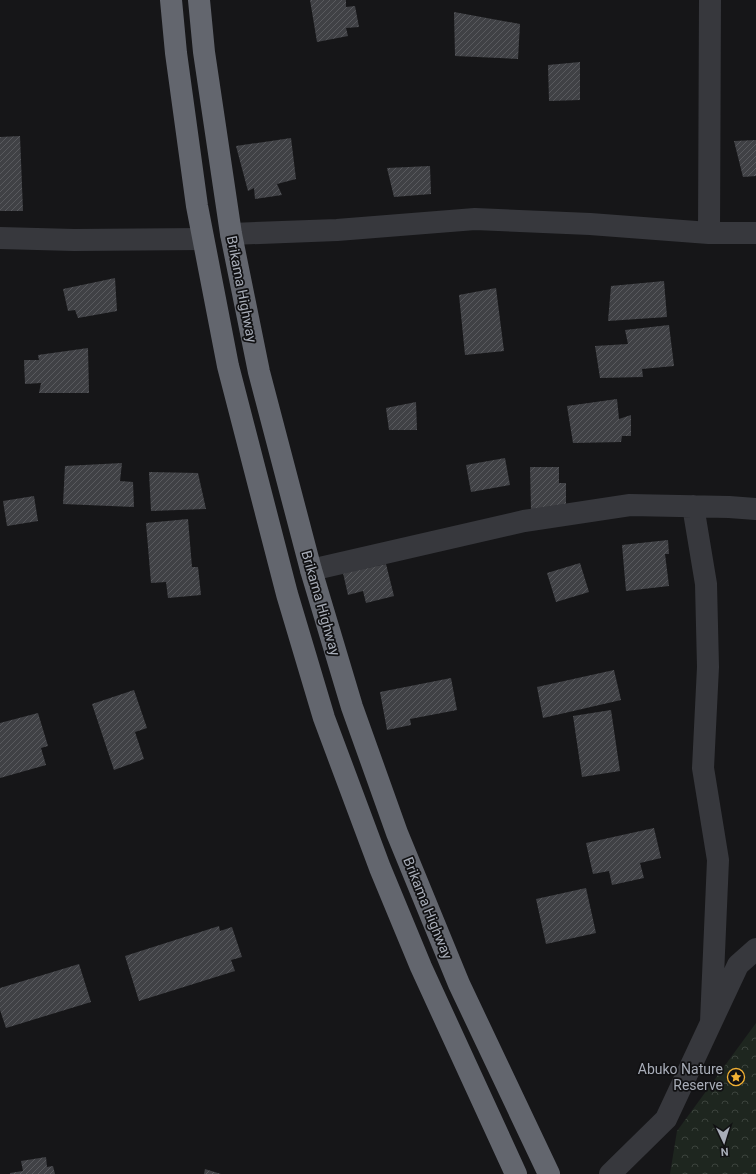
<svg xmlns="http://www.w3.org/2000/svg" width="756" height="1174" viewBox="0 0 756 1174" font-family="Roboto,sans-serif">
<defs>
<pattern id="forest-crowns" width="20" height="18" patternUnits="userSpaceOnUse"><rect width="20" height="18" fill="#1e261f"/><path d="M2 6a3 3 0 1 1 6 0M12 15a3 3 0 1 1 6 0" fill="none" stroke="#3c433d"/></pattern>
<pattern id="building-hatch" width="6" height="6" patternUnits="userSpaceOnUse"><rect width="6" height="6" fill="#404145"/><path d="M-1 1l2-2M0 6l6-6M5 7l2-2" fill="none" stroke="#595a5e"/></pattern>
</defs>
<rect width="100%" height="100%" fill="#161618"/>
<path fill="url(#forest-crowns)" d="M756,1023V1174H670L677,1131Z"/>
<path fill="url(#building-hatch)" d="M310,0H346V7L355,6L359,27L346,28L348,36L317,42Z
M454,12L520,24L518,59L455,56Z
M580,62V100L549,101L548,65Z
M20,136L23,211H0V137Z
M291,138L296,179L277,184L282,195L255,199L254,188L248,191L236,146Z
M756,140V176L743,177L734,141Z
M430,166L431,194L394,197L387,168Z
M115,278L117,311L78,318L75,310L68,311L63,289Z
M664,281L667,317L608,321L611,286Z
M496,288L504,351L465,355L459,295Z
M669,325L674,366L642,369L643,377L600,378L595,346L628,344L625,330Z
M88,348L89,393H39L41,383L25,384L24,360H39L38,355Z
M617,399L619,419L631,415V436H622L621,442L573,443L567,406Z
M416,402L417,430H389L386,408Z
M505,458L510,485L471,492L466,465Z
M122,463L120,481L133,482L134,507L63,504L65,466Z
M530,467H559V483H566V511H531Z
M149,472L198,473L206,509L151,511Z
M34,496L38,521L7,526L3,501Z
M188,519L192,567H198L201,595L168,598L166,582L151,583L146,523Z
M668,540L669,554H665L669,586L626,591L622,545Z
M580,563L589,592L556,602L547,573Z
M386,564L394,596L366,603L363,591L348,595L343,573Z
M614,670L621,700L543,718L537,687Z
M451,678L457,710L410,719L411,725L387,730L380,692Z
M134,690L147,728L135,732L144,759L114,770L92,704Z
M611,710L620,771L582,777L573,716Z
M38,713L48,746L41,748L46,765L0,778V723Z
M654,828L661,858L640,863L644,878L612,885L609,871L593,874L586,843Z
M586,888L596,933L546,944L536,899Z
M219,926L220,931L232,927L242,957L231,960L235,971L139,1001L125,956Z
M79,964L91,1002L6,1028L0,1010V988Z
M46,1157L47,1167L53,1166L55,1174H10V1173L23,1171L21,1161Z
M205,1169L221,1174H204Z"/>
<g fill="none" stroke-linecap="round" stroke-linejoin="round">
<path stroke="#37383d" stroke-width="22" d="M709,233H756
M231,234L337,230L475,219L590,224L709,233L710,0
M0,238L74,240L203,239
M693,506L706,584L708,667L703,768L718,860L711,1022
M311,570L524,521L630,505L729,507L756,509
M610,1174L666,1119L738,965L756,949"/>
<path stroke="#63666e" stroke-width="22" d="M171,0L176,53L197,206L228,366L287,594L324,718L380,868L421,967L516,1174
M199,0L204,52L231,234L259,372L311,570L352,707L397,833L459,984L549,1174"/>
</g>
<defs>
<g id="sight-ring" transform="scale(0.9)"><circle r="9.5" fill="#111113" stroke="#f2b134" stroke-width="1.5"/><path d="M0-6L1.8-2.2L6-1.7L2.9 1.2L3.7 5.4L0 3.3L-3.7 5.4L-2.9 1.2L-6-1.7L-1.8-2.2Z" fill="#f2b134"/></g>
</defs>
<g fill-rule="evenodd">
<use href="#sight-ring" x="736" y="1077"/>
</g>
<g text-anchor="middle" stroke-width="3.5" stroke-linejoin="round" paint-order="stroke">
<g font-size="14" fill="#a8adb8" stroke="#111113">
<text transform="translate(242 289) rotate(79)" y="5">Brikama Highway</text>
<text transform="translate(321 603) rotate(74)" y="5">Brikama Highway</text>
<text transform="translate(428 908) rotate(68)" y="5">Brikama Highway</text>
</g>
<g font-size="14" fill="#a8adb8" stroke="#111113" text-anchor="end">
<text x="723" y="1074">Abuko Nature<tspan x="723" dy="16">Reserve</tspan></text>
</g>
</g>
<g transform="translate(724 1142) rotate(176)" stroke="#111113" stroke-width="3" paint-order="stroke">
<path d="M0-3L7 15L0 10L-7 15Z" fill="#a8adb8"/>
<text y="-6" font-size="11" font-weight="bold" text-anchor="middle" fill="#a8adb8">N</text>
</g>
</svg>
